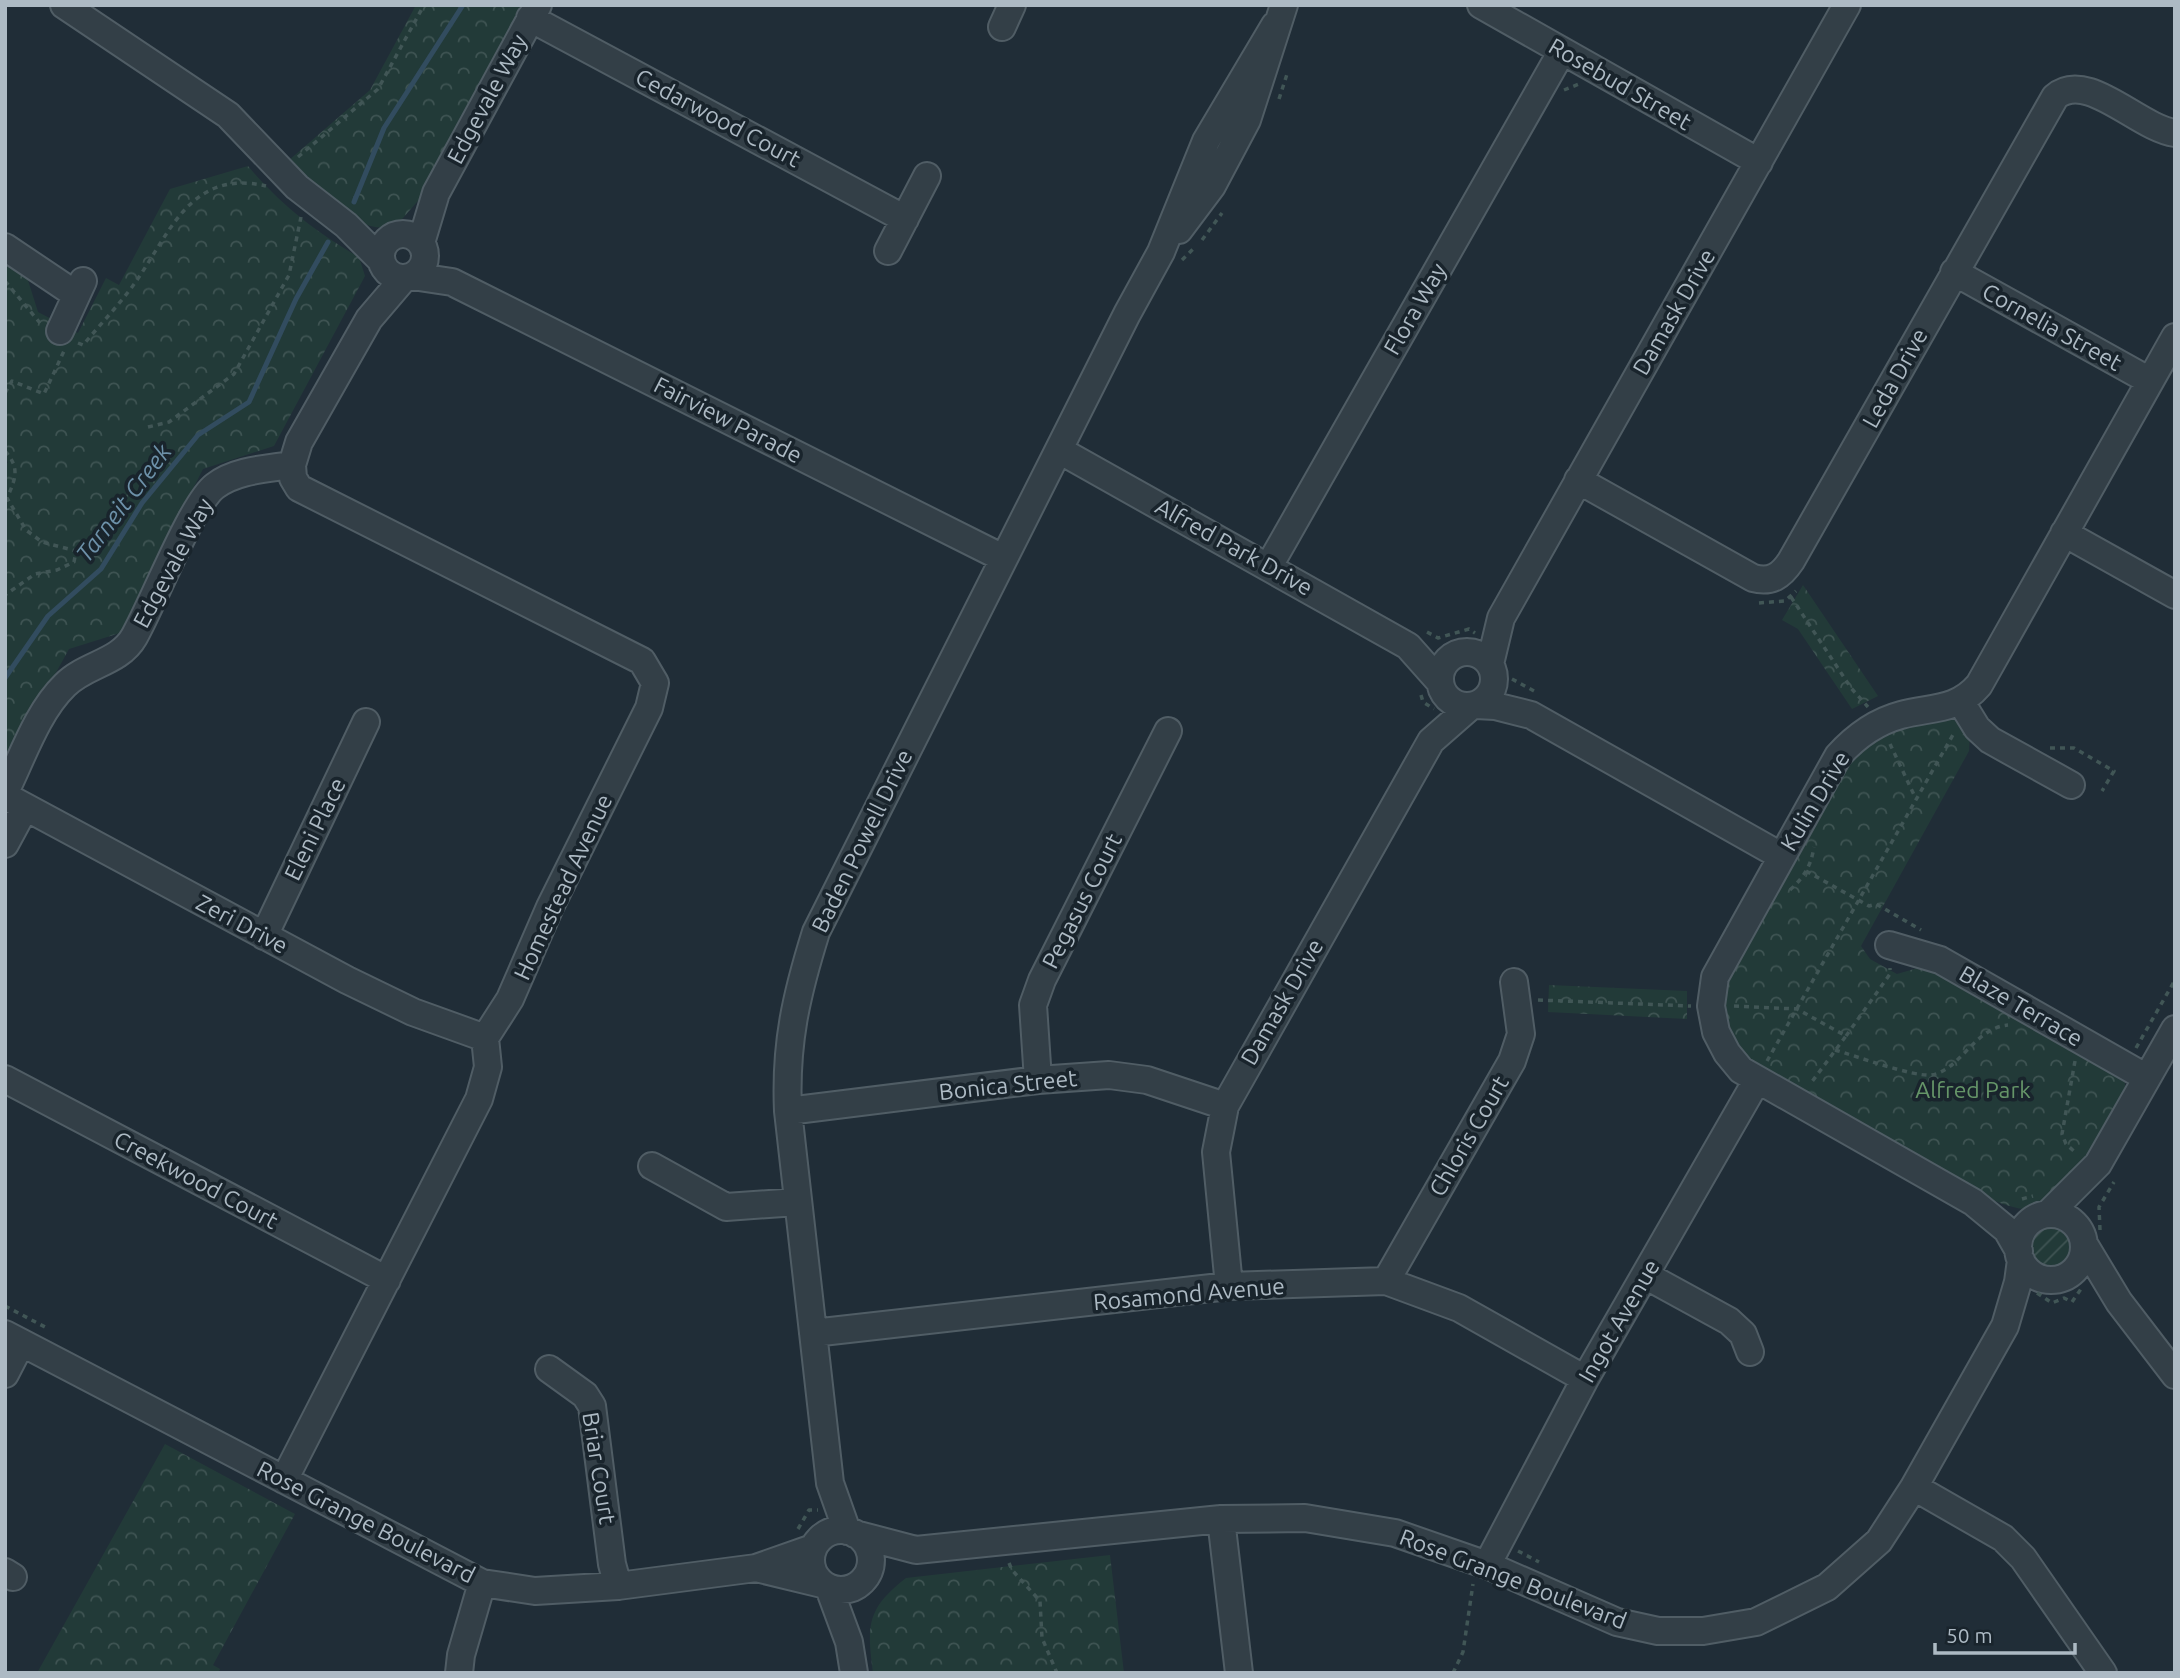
<svg xmlns="http://www.w3.org/2000/svg" width="2180" height="1678" viewBox="0 0 2180 1678" font-family="Ubuntu,sans-serif">
<defs>
<pattern id="park-crowns" width="20" height="18" patternUnits="userSpaceOnUse" patternTransform="scale(1.75)"><rect width="20" height="18" fill="#223a38"/><path d="M2 6a3 3 0 1 1 6 0M12 15a3 3 0 1 1 6 0" fill="none" stroke="#3f5453"/></pattern>
<pattern id="garden-furrows" width="10" height="10" patternUnits="userSpaceOnUse" patternTransform="scale(1.75)"><rect width="10" height="10" fill="#223a38"/><path d="M-1 1l2-2M0 10L10 0M9 11l2-2" fill="none" stroke="#3f5453"/></pattern>
</defs>
<rect width="100%" height="100%" fill="#202d37"/>
<path fill="url(#park-crowns)" d="M416,5H527L424,194L396,226C354,238 315,186 288,161L370,90Z
M248,166C281,205 316,232 359,257L365,276L274,446L203,469L120,633L69,649L5,765V467L8,462L5,460V262L26,274L38,312L78,333L106,278L119,285L170,189Z
M1803,585L1878,696L1852,709L1798,629L1782,620Z
M1946,717L1958,720L1970,732L1969,751L1861,946L1870,959L1897,974L1928,965L2124,1078C2131,1102 2103,1134 2092,1155C2081,1175 2056,1205 2030,1209C1992,1215 1800,1096 1755,1071L1732,1046L1720,993L1812,817L1821,814L1835,789L1834,779L1840,769L1881,732Z
M1549,985L1687,991V1019L1548,1012Z
M165,1444L295,1514L213,1665L220,1669L218,1673H37Z
M1110,1555L1124,1673H873C867,1626 866,1609 906,1578Z"/>
<path fill="url(#garden-furrows)" d="M2032 1247a19 19 0 1 1 38 0a19 19 0 1 1-38 0Z"/>
<g fill="none" stroke-linecap="round" stroke-linejoin="round">
<path stroke="#324c5f" stroke-width="5" d="M354,202L384,128L463,5
M5,678L48,616L101,569L142,503L198,435L249,402L296,299L328,242"/>
<g stroke="#505d65" stroke-width="30">
<path id="minor" d="M64,5L228,115L297,187L346,225L381,260
M1481,5L1759,162
M530,18L905,219
M1002,27L1012,5
M1179,230L1212,186L1247,120L1284,5
M381 256a22 22 0 1 1 44 0a22 22 0 1 1-44 0Z
M421,243L436,193L538,5
M5,247L75,294
M888,251L927,176
M1954,272L2150,381
M412,276L452,282L1003,558
M60,331L83,281
M1059,450L1408,646L1440,682
M1578,480L1753,578C1771,583 1781,576 1791,561L2055,97C2087,69 2138,128 2175,133
M2064,533L2175,595
M1269,566L1562,51
M1440 679a27 27 0 1 1 54 0a27 27 0 1 1-54 0Z
M1490,664L1501,618L1847,5
M1961,702L1977,728L1990,740L2071,785
M1476,705L1495,706L1531,715L1781,856
M5,792C22,758 37,712 65,685C86,664 119,663 134,637C152,606 192,503 215,486C236,470 266,469 292,465L299,442L369,319L404,278
M5,796L347,980L413,1012L485,1038
M5,844L25,807
M264,936L366,722
M1889,945L1940,960L2147,1078
M5,1079L387,1280
M1038,1080L1033,1005L1042,980L1168,731
M788,1111L1038,1080L1109,1075L1147,1080L1225,1106
M652,1166L726,1207L797,1202
M2048,1214L2098,1164L2175,1029
M2018 1247a33 33 0 1 1 66 0a33 33 0 1 1-66 0Z
M2084,1244L2119,1302L2175,1375
M2019,1251L2007,1230L1973,1202L1741,1070L1727,1053L1716,1032L1711,1006L1715,977L1838,756C1856,736 1875,722 1901,715C1931,707 1957,711 1979,685L2175,337
M1645,1275L1729,1321L1743,1334L1750,1352
M1386,1281L1512,1061L1521,1034L1514,982
M1229,1286L1216,1152L1225,1106L1431,741L1471,706
M813,1333L1229,1286L1386,1281L1459,1308L1585,1379
M5,1334L482,1583L535,1591L618,1586L756,1568L813,1548
M549,1369L585,1395L592,1406L612,1564L618,1586
M5,1374L21,1343
M284,1480L479,1099L488,1067L485,1038L510,999L550,907L649,708L655,683L642,661L299,488L293,478L292,465
M1914,1487L2003,1538L2023,1558L2103,1673
M1221,1519L1239,1673
M811 1560a30 30 0 1 1 60 0a30 30 0 1 1-60 0Z
M847,1531L830,1483L788,1111C785,1044 796,996 816,932L1127,314L1161,252L1206,141L1275,25
M855,1534L916,1550L1221,1519L1305,1518L1395,1533L1487,1565L1617,1622L1658,1631H1703L1756,1622L1827,1587L1879,1541L1914,1487L2005,1326L2018,1282L2021,1260
M1487,1565L1585,1379L1757,1080
M756,1568L822,1584
M5,1572L13,1577
M829,1588L849,1642L854,1673
M459,1673L461,1655L482,1583"/>
</g>
<path stroke="#415656" stroke-width="3.5" stroke-dasharray="5 5" stroke-linecap="butt" d="M1564,90L1579,84
M1279,99L1288,71
M298,157L378,89L424,5
M1202,240L1222,213
M1182,260L1194,248
M5,281L40,323
M78,343L83,345C99,326 117,307 132,287C169,237 188,168 266,186
M5,393L12,381L44,394L64,351
M148,427L169,422L234,374L289,275L301,217
M5,451C20,468 16,478 7,498L26,530L42,542L76,551L74,562L57,570L35,574L5,595
M1791,597L1851,688L1868,707
M1759,603L1785,601L1796,591
M1427,632L1438,638L1469,629L1475,633
M1512,679L1534,691
M1421,695L1423,702L1434,709
M1890,744L1916,799
M2050,748H2074L2114,771L2102,791
M1806,871L1869,906L1876,904L1921,930
M1790,890C1804,877 1811,866 1814,847
M1538,1000L1691,1006
M1734,1006L1797,1009L1846,1036L1811,1083
M1846,1036L1890,974V968
M2136,1048L2175,980
M1835,1050C1856,1056 1913,1077 1931,1075C1960,1071 1974,1028 2008,1025
M1767,1061L1954,733
M2075,1061L2062,1134L2066,1144L2077,1154
M2022,1199L2033,1196
M2100,1230L2099,1207L2114,1182
M2037,1293L2052,1303L2064,1298L2072,1302L2083,1286
M5,1306L45,1327
M798,1529L809,1510H818
M1518,1551L1539,1562
M1009,1563L1012,1570L1040,1601L1042,1638L1057,1673
M1453,1673L1463,1652L1473,1584"/>
<use href="#minor" stroke="#333f47" stroke-width="26"/>
</g>
<g text-anchor="middle" stroke-width="7" stroke-linejoin="round" paint-order="stroke">
<g font-size="23" fill="#adbac4" stroke="#19242c">
<text transform="translate(1620 84) rotate(30)" y="8">Rosebud Street</text>
<text transform="translate(487 99) rotate(-62)" y="8">Edgevale Way</text>
<text transform="translate(718 118) rotate(28)" y="8">Cedarwood Court</text>
<text transform="translate(1415 309) rotate(-60)" y="8">Flora Way</text>
<text transform="translate(1674 312) rotate(-60)" y="8">Damask Drive</text>
<text transform="translate(2052 327) rotate(29)" y="8">Cornelia Street</text>
<text transform="translate(1895 378) rotate(-61)" y="8">Leda Drive</text>
<text transform="translate(728 420) rotate(27)" y="8">Fairview Parade</text>
<text transform="translate(1234 547) rotate(29)" y="8">Alfred Park Drive</text>
<text transform="translate(173 563) rotate(-62)" y="8">Edgevale Way</text>
<text transform="translate(1815 801) rotate(-59)" y="8">Kulin Drive</text>
<text transform="translate(315 829) rotate(-64)" y="8">Eleni Place</text>
<text transform="translate(862 841) rotate(-64)" y="8">Baden Powell Drive</text>
<text transform="translate(563 887) rotate(-65)" y="8">Homestead Avenue</text>
<text transform="translate(1082 901) rotate(-63)" y="8">Pegasus Court</text>
<text transform="translate(242 924) rotate(28)" y="8">Zeri Drive</text>
<text transform="translate(1282 1002) rotate(-60)" y="8">Damask Drive</text>
<text transform="translate(2021 1006) rotate(30)" y="8">Blaze Terrace</text>
<text transform="translate(1008 1085) rotate(-6)" y="8">Bonica Street</text>
<text transform="translate(1469 1136) rotate(-60)" y="8">Chloris Court</text>
<text transform="translate(196 1180) rotate(28)" y="8">Creekwood Court</text>
<text transform="translate(1189 1294) rotate(-5)" y="8">Rosamond Avenue</text>
<text transform="translate(1619 1321) rotate(-60)" y="8">Ingot Avenue</text>
<text transform="translate(599 1468) rotate(81)" y="8">Briar Court</text>
<text transform="translate(366 1522) rotate(27)" y="8">Rose Grange Boulevard</text>
<text transform="translate(1513 1579) rotate(21)" y="8">Rose Grange Boulevard</text>
</g>
<g font-size="23" fill="#659568" stroke="#19242c">
<text x="1973" y="1098">Alfred Park</text>
</g>
<g font-size="24" font-style="italic" fill="#6d91a9" stroke="#19242c">
<text transform="translate(124 503) rotate(-53)" y="8">Tarneit Creek</text>
</g>
</g>
<rect width="2180" height="1678" fill="none" stroke="#adbac4" stroke-width="14"/>
<path d="M1935 1643v10h140v-10" fill="none" stroke="#adbac4" stroke-width="3.5"/>
<text x="1946" y="1643" font-size="21" fill="#adbac4" stroke="#19242c" stroke-width="5" paint-order="stroke">50 m</text>
</svg>
